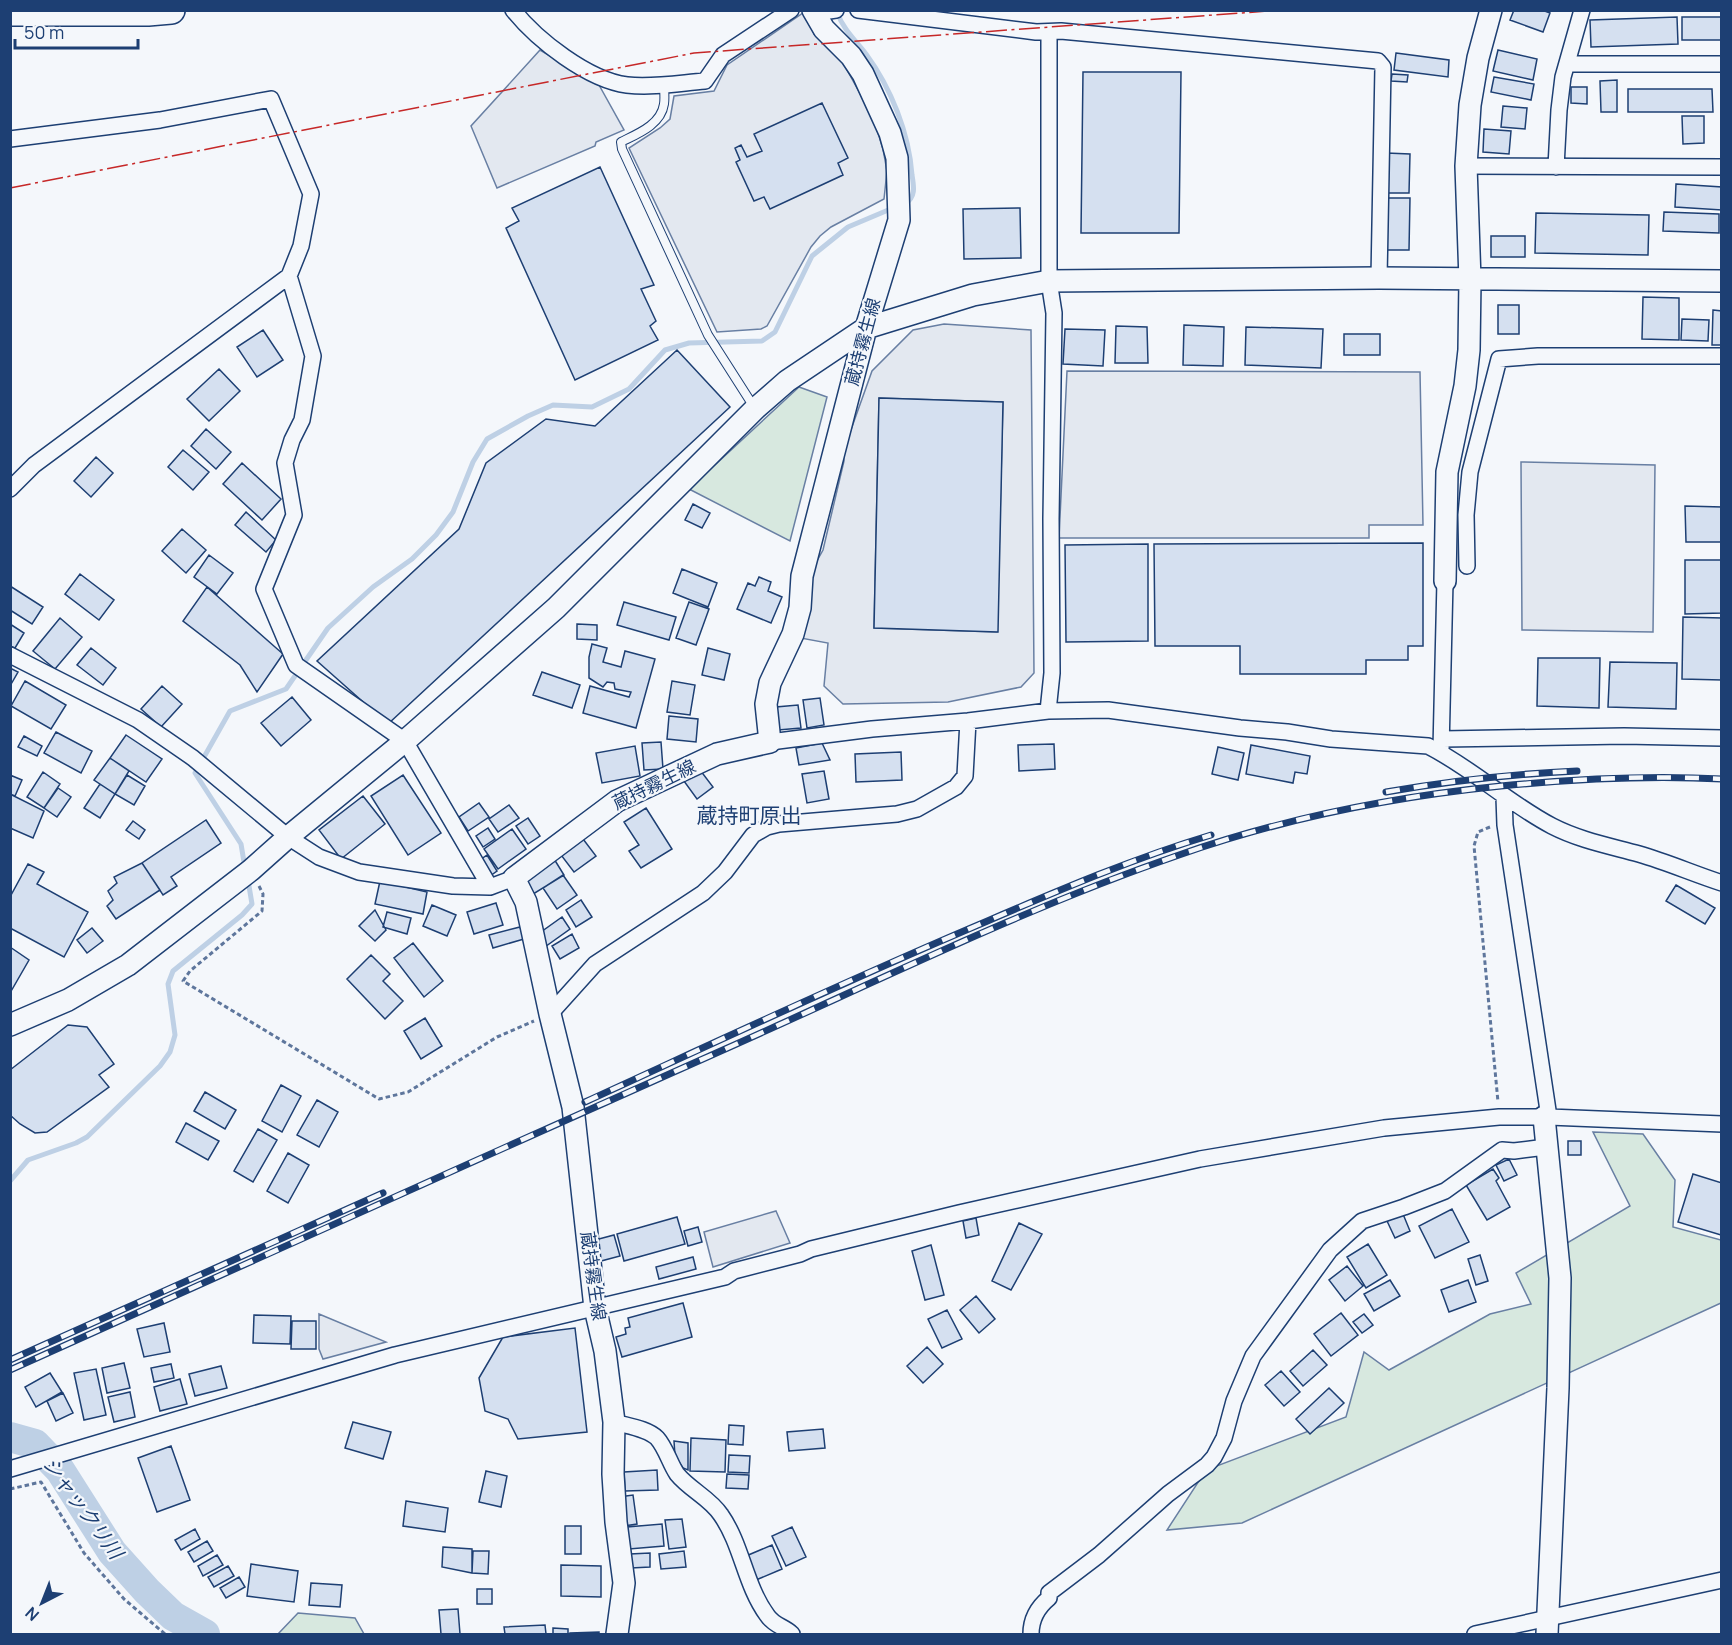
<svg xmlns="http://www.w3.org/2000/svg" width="1732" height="1645" viewBox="0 0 1732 1645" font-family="Manrope,'Noto Sans JP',sans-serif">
<rect width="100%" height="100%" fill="#f4f7fb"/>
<path fill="#d7e8df" stroke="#687fa3" stroke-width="1.5" d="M799,387L827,397L790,541L689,489Z
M1593,1132L1643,1134L1675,1180L1673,1227L1721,1240V1303L1242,1523L1167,1530L1206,1470L1346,1417L1364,1352L1389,1370L1490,1314L1531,1304L1516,1273L1630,1206Z
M298,1613L355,1618L364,1634H278Z"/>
<path fill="#e3e8f0" stroke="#687fa3" stroke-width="1.5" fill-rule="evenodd" d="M803,13L809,19L814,34L842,61L873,117L883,149L887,171L884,199L831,227L820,236L811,247L767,326L761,329L717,332L629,148L660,128L670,119L674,96L714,91L727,65Z
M540,50L599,85L624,130L596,142L595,146L497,188L471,126Z
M944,324L1031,330L1034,673L1021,687L948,702L843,704L824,686L828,643L795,637L808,577L823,550L844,461L843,452L872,371L913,330ZM879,398L1003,402L997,632L874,628Z
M1067,371L1420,372L1423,525H1369V538H1059Z
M1521,462L1655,465L1653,632L1522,630Z
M776,1211L790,1243L713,1267L704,1232Z
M319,1314L386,1342L323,1359L319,1349Z"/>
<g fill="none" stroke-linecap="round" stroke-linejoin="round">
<path stroke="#bed0e5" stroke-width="5" d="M837,12C843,29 855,40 866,54C891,88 909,133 912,175C914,187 916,197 905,204
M245,868L241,844L195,773L230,711L286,689L328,628L373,587L412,559L436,535L453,512L473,462L487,439L528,416L553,405L592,407L629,389L665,350L689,343L762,341L775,332L812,256L848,227L893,208
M10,1181L28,1160L76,1143L87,1137L160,1066L170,1052L175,1035L168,984L173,971L242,915L252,904L248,880"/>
<path stroke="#bed0e5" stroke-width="30" d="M10,1437L35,1444L60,1470L112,1552L147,1591L173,1616L205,1634"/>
</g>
<path fill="#d5e0f0" stroke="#1d3f73" stroke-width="1.5" d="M1514,10H1542L1550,13L1543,32L1510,20Z
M1677,17L1678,44L1591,47L1590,20Z
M1682,17H1722V40H1682Z
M1498,50L1537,59L1533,80L1493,71Z
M1396,53L1449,60L1448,77L1394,70Z
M1083,72H1181L1179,233H1081Z
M1392,74L1408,75L1407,82L1391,81Z
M1494,77L1534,84L1531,100L1491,92Z
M1617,80V112H1601L1600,81Z
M1571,87H1587V104L1571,103Z
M1628,89H1712L1713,112H1628Z
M822,103L848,158L838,163L843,175L770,209L764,197L754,201L736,162L740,160L735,148L741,145L747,157L762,151L754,134Z
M1503,106L1527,108L1525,129L1501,127Z
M1682,116H1704V143L1683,144Z
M1484,129L1511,131L1509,154L1483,152Z
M1386,153L1410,154L1409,193H1385Z
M600,167L654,285L641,289L656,321L650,326L658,340L575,380L506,228L519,221L512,208Z
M1676,184L1722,187V210L1675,207Z
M1385,198H1410L1409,250H1384Z
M1020,208L1021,258L964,259L963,209Z
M1664,212L1719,214V233L1663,231Z
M1536,213L1649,215L1648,255L1535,253Z
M1491,236H1525V257H1491Z
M1643,297L1679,298V340L1642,339Z
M1498,305H1519V334H1498Z
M1713,310L1722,311V345H1712Z
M1682,319L1709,320L1708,341L1681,340Z
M1184,325L1224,327L1223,366L1183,365Z
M1116,326L1147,327L1148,363H1115Z
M1246,327L1323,329L1321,368L1245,365Z
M1065,329L1105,330L1103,366L1063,364Z
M263,330L283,360L257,377L237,347Z
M1344,334H1380V355H1344Z
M677,350L730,407L388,724L317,661L459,529L486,463L546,419L595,426Z
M219,369L240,391L209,421L187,399Z
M879,398L1003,402L998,632L874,628Z
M206,429L231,452L216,469L191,446Z
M183,450L209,472L193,490L168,467Z
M96,457L113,473L91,497L74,481Z
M242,463L281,499L262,520L223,484Z
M693,504L710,513L702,528L685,520Z
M1685,506L1722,507V542H1686Z
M246,512L276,540L266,552L235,525Z
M182,529L206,550L186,573L162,551Z
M1423,543V646H1408V660H1366V674H1240V646H1155L1154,544Z
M1148,544V641L1066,642L1065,545Z
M209,555L233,573L217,594L194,577Z
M1685,560H1722V613L1685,614Z
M682,569L717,583L708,607L673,593Z
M80,574L114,600L99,620L65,594Z
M759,577L771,582L768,591L782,597L771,623L737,609L748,583L755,586Z
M10,586L43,607L32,624L10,610Z
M207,587L283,654L257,692L240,665L183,621Z
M624,602L676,617L669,640L617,625Z
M689,602L709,609L696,645L676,638Z
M1683,617L1722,618V680L1682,679Z
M60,618L82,637L55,669L33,651Z
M10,624L24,633L15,648L10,646Z
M577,624L597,625V640L577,639Z
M592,644L607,648L603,662L621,667L625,651L655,659L636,728L583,713L590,686L629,697L631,692L615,689L614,683L607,682L603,687L589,678V657Z
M91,648L116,668L103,685L77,665Z
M708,648L730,654L724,680L702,675Z
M1538,658H1600L1599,708L1537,706Z
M1610,662L1677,663L1676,709L1608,707Z
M10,668L18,672L10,686Z
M542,672L580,685L572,708L533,695Z
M25,681L66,705L51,729L11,706Z
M672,681L695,685L690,715L667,712Z
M162,686L182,704L161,727L141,709Z
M292,697L311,720L281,746L261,723Z
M820,698L824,725L807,728L803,700Z
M798,705L801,728L778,730L776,707Z
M669,716L698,719L696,742L667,739Z
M56,732L92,751L81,773L44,753Z
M126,735L162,759L146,782L110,758Z
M24,736L42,746L37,756L18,747Z
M661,742L663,769L644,770L642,743Z
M822,743L830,760L799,765L796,748Z
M1054,744L1055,769L1019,771L1018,745Z
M1251,745L1310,756L1307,774L1295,772L1293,783L1246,774Z
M635,746L640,776L602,783L596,753Z
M1218,747L1244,753L1238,780L1212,774Z
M901,752L902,780L856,782L855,754Z
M110,758L129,771L115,794L94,780Z
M697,766L713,787L697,799L681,777Z
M824,771L829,799L807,803L802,774Z
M43,772L60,784L44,808L27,797Z
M10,775L22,780L15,796L10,794Z
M127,775L145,786L134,805L115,794Z
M403,775L441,833L408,855L371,796Z
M100,784L115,794L100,818L84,808Z
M58,788L71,797L57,817L44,808Z
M10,794L44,811L33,838L10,828Z
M363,796L385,824L341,859L319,830Z
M479,803L489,817L468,831L459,817Z
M509,805L519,818L498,832L489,819Z
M646,808L672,849L641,868L629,851L639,845L624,822Z
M528,818L540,836L528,844L516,826Z
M206,820L221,843L171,877L177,886L163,895L142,863Z
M133,821L145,830L139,839L126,830Z
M488,828L495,839L483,847L476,836Z
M512,829L526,849L498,869L484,849Z
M580,835L596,856L574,872L558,851Z
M551,854L564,875L530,896L519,878Z
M487,855L497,871L490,876L480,860Z
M142,863L160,890L116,919L107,906L113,900L108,891L117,883L114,877Z
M28,864L44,872L37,884L88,912L64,957L10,928V897Z
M563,875L577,895L557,909L543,888Z
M380,881L427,892L423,914L375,904Z
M1676,885L1715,908L1705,924L1666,901Z
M581,900L592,917L576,927L566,910Z
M496,903L503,925L474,934L467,912Z
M432,905L456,915L447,936L423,926Z
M375,910L386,930L375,941L359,926Z
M387,912L411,918L407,934L383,927Z
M562,917L570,929L542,949L534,937Z
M520,927L524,939L493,948L489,935Z
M92,928L103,941L87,953L77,940Z
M572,934L579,948L560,959L552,946Z
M413,943L443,981L424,997L394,958Z
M10,947L29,960L10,993Z
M371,955L390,974L383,981L403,1001L385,1019L347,979Z
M425,1018L442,1046L421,1059L404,1031Z
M68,1025L87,1027L114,1064L99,1075L109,1087L47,1132L35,1133L20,1124L10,1115V1070Z
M281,1085L301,1096L282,1132L262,1121Z
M205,1092L236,1110L225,1129L194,1111Z
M317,1100L338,1112L319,1147L297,1135Z
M186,1123L219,1141L208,1160L176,1142Z
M258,1129L277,1140L253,1182L234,1171Z
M1568,1141H1581V1155H1568Z
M288,1153L309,1165L288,1203L267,1191Z
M1509,1159L1517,1175L1504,1181L1496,1165Z
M1493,1169L1499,1178L1496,1181L1510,1207L1487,1220L1466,1185Z
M1693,1174L1722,1183L1721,1235L1678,1222Z
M1452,1209L1469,1242L1435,1258L1419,1226Z
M1403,1214L1410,1231L1395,1238L1387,1221Z
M677,1217L685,1244L624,1261L617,1234Z
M976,1218L979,1235L966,1238L963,1221Z
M1019,1223L1042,1234L1011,1290L992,1281Z
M698,1227L702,1242L688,1246L684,1231Z
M614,1235L620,1256L601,1261L595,1240Z
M1368,1244L1387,1275L1366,1288L1347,1257Z
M931,1245L944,1295L925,1300L912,1251Z
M1480,1255L1488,1281L1476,1285L1468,1259Z
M693,1257L696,1269L659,1279L656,1267Z
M1347,1266L1363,1286L1345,1301L1329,1280Z
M1390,1280L1400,1296L1374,1311L1364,1294Z
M1468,1280L1476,1302L1449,1312L1441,1290Z
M976,1296L995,1319L979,1333L960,1310Z
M683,1303L692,1337L622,1357L616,1337L626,1334L625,1328L630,1327L628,1318Z
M947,1310L962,1339L942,1348L928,1319Z
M1341,1313L1358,1335L1331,1356L1314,1334Z
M1364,1314L1373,1325L1362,1333L1353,1322Z
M254,1315L291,1316L290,1344L253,1343Z
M292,1321H316V1349H291Z
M164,1323L170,1352L144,1357L137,1329Z
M575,1328L587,1432L518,1439L508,1419L485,1411L479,1378L503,1337Z
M927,1347L943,1364L923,1383L907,1366Z
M1313,1350L1327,1365L1303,1386L1290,1371Z
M124,1363L130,1388L107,1393L102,1368Z
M171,1364L174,1378L154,1382L151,1368Z
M221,1366L227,1388L195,1396L189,1374Z
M96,1369L106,1415L84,1420L74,1373Z
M1281,1371L1300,1392L1284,1406L1265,1385Z
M50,1373L62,1392L36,1407L25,1387Z
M180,1379L187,1404L160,1411L154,1387Z
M1329,1388L1344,1403L1310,1434L1296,1419Z
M130,1392L135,1417L114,1422L108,1397Z
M63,1393L73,1413L56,1421L47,1401Z
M353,1422L391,1432L383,1459L345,1448Z
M729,1425L744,1426L743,1445L728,1444Z
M823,1429L825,1448L789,1451L787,1432Z
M691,1438L726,1440L725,1472L690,1471Z
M674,1441L688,1443V1470L683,1468L675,1456Z
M171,1446L190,1500L157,1512L138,1458Z
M729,1455L750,1456L749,1473L728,1472Z
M657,1470L658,1490L625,1491L624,1472Z
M486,1471L507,1476L501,1507L479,1502Z
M727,1474L749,1475L748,1489L726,1488Z
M633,1495L637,1524L624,1526L619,1497Z
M406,1501L448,1508L445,1532L403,1526Z
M682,1519L686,1547L669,1549L665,1520Z
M662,1524L664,1546L629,1549L627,1527Z
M565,1526H581V1554H565Z
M792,1527L806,1557L786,1566L772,1536Z
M195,1529L200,1539L181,1550L175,1540Z
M207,1541L213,1551L194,1562L188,1552Z
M772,1545L782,1569L756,1580L746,1556Z
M443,1547L472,1549V1573L442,1567Z
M473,1551H489L488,1574L472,1573Z
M684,1551L686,1567L661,1569L659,1554Z
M650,1553V1567L631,1568L630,1554Z
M217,1555L223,1565L203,1576L198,1566Z
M251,1564L298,1571L294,1602L247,1596Z
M561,1565L601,1566V1597L561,1596Z
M228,1566L234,1576L214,1587L208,1577Z
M239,1577L245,1587L226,1598L220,1588Z
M311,1583L342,1585L340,1607L309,1605Z
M477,1589H492V1604H477Z
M458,1609L460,1634H441L439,1610Z
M545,1625L546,1634H505L504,1627Z
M553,1628L568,1629V1634H553Z
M599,1632V1634H570V1633Z"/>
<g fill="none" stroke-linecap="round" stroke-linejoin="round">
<g stroke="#1d3f73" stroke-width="10">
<path id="lane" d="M664,84C664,91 665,98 664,104C661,125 637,134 621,142L622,149L708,335L754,407"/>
</g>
<g stroke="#1d3f73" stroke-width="18">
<path id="street" d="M513,10C537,40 588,80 627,85C652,88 680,83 705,81L723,55L791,10
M858,10L1036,32L1061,31L1378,61L1383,67L1379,278
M815,13L836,10
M1567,64H1722
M10,139L160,120L271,99L311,194L301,246L289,276L34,465L10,489
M1466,166L1722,167
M1556,167L1559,110L1563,77L1582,10
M289,276L313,356L302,420L292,440L285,463L294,515L264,589L296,665L405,741L490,887
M1467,566L1466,515L1470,472L1499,359L1538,356H1722
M10,655L138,720L193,758L288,837L319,857L359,872L453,886L490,887L514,878
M1048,711L1052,673L1051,519L1054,313L1049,281V33
M1443,739L1624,736L1722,738
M770,742L872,729L968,721L1048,711L1108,710L1240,728L1287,732L1331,739L1428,746C1472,768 1508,803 1552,826C1579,840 1610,846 1639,854C1667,862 1694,874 1722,883
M1441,749L1445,581
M1504,797L1505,825L1549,1117
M550,1014L595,964L703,893L725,872L753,835L767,827L779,824L897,814L917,809L956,787L965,776L968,721
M614,1422C627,1426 647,1428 657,1438C666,1448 670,1464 677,1474C690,1490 710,1498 721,1515C742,1545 745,1585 767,1615C774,1626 784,1626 792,1634
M10,1469L395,1355L725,1277L734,1271L800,1254L811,1249L959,1213L1200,1159L1384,1128L1499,1117H1549L1722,1124
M1031,1634C1031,1619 1038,1607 1049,1598V1593L1099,1555L1168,1494L1207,1465L1214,1457L1224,1438L1234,1401L1253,1356L1330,1250L1362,1221L1404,1207L1445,1191L1502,1150L1514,1151L1546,1147
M1475,1634L1722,1580"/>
</g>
<g stroke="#1d3f73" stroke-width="24">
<path id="secondary" d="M1445,581L1447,472L1465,386L1469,350L1470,280L1466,166L1470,105L1478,58L1491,10
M10,1025L68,1000L128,965L251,870L288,837L405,741L556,608L755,409L787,381L866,328L973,295L1049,281L1379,278L1722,281
M1544,1117L1560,1278L1558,1388L1547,1634
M617,1634L624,1583L616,1522L613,1474L614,1422L605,1351L595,1308L573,1107L550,1014L526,902L514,878L617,801L717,754L770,742L766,704L770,683L793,634L800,608L802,576L866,328L899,220L897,158L890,133L863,74L851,56L824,29L813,10"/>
</g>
<g stroke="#1d3f73" stroke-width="30">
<path id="highway" d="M10,12H148L171,10"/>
</g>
<path stroke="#5e769c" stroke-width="3" stroke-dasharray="4.5 3" stroke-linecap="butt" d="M1490,827L1478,832L1474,846L1498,1102
M259,886L263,894L262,911L190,971L183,981L379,1099L408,1092L497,1037L534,1021
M10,1489L41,1482L84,1553L124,1599L165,1634"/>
<use href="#lane" stroke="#f4f7fb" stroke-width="8"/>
<use href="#street" stroke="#f4f7fb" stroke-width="15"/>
<use href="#secondary" stroke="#f4f7fb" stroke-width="21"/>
<use href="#highway" stroke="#f4f7fb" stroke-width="27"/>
<g stroke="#1d3f73" stroke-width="7">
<path id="rail" d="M1386,792C1449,781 1512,774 1577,771
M585,1102C716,1042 846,981 978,925C1055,892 1131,859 1211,835
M10,1360L383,1193
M10,1370C248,1263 485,1156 723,1050C874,983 1022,909 1179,855C1284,818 1391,797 1501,786C1574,779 1648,775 1722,779"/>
</g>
<use href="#rail" stroke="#f4f7fb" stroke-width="4.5" stroke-dasharray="14" stroke-linecap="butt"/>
<path stroke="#c62828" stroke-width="1.5" stroke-dasharray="21 4.5 3 4.5" stroke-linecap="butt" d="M10,188L694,53L1282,10"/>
</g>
<g text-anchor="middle" stroke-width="4.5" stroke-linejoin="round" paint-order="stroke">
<g font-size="18" fill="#1d3f73" stroke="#f4f7fb">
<text transform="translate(863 342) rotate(-75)" y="6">蔵持霧生線</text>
<text transform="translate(654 785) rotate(-26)" y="6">蔵持霧生線</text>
<text transform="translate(593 1276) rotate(82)" y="6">蔵持霧生線</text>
</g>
<g font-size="20" font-style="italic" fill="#1d3f73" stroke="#f4f7fb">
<text transform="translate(83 1508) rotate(54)" y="7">シャックリ川</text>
</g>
<g font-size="21" fill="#1d3f73" stroke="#f4f7fb">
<text x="749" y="823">蔵持町原出</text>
</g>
</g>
<rect width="1732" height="1645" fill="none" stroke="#1d3f73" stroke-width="24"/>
<g transform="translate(42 1603) rotate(222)" stroke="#f4f7fb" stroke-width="4.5" paint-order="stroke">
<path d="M0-4.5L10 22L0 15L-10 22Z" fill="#1d3f73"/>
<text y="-9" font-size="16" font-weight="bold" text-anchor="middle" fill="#1d3f73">N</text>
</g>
<path d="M15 39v9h123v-9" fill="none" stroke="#1d3f73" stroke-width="3"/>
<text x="24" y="39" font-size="18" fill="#1d3f73" stroke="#f4f7fb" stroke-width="4.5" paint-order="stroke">50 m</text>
</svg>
